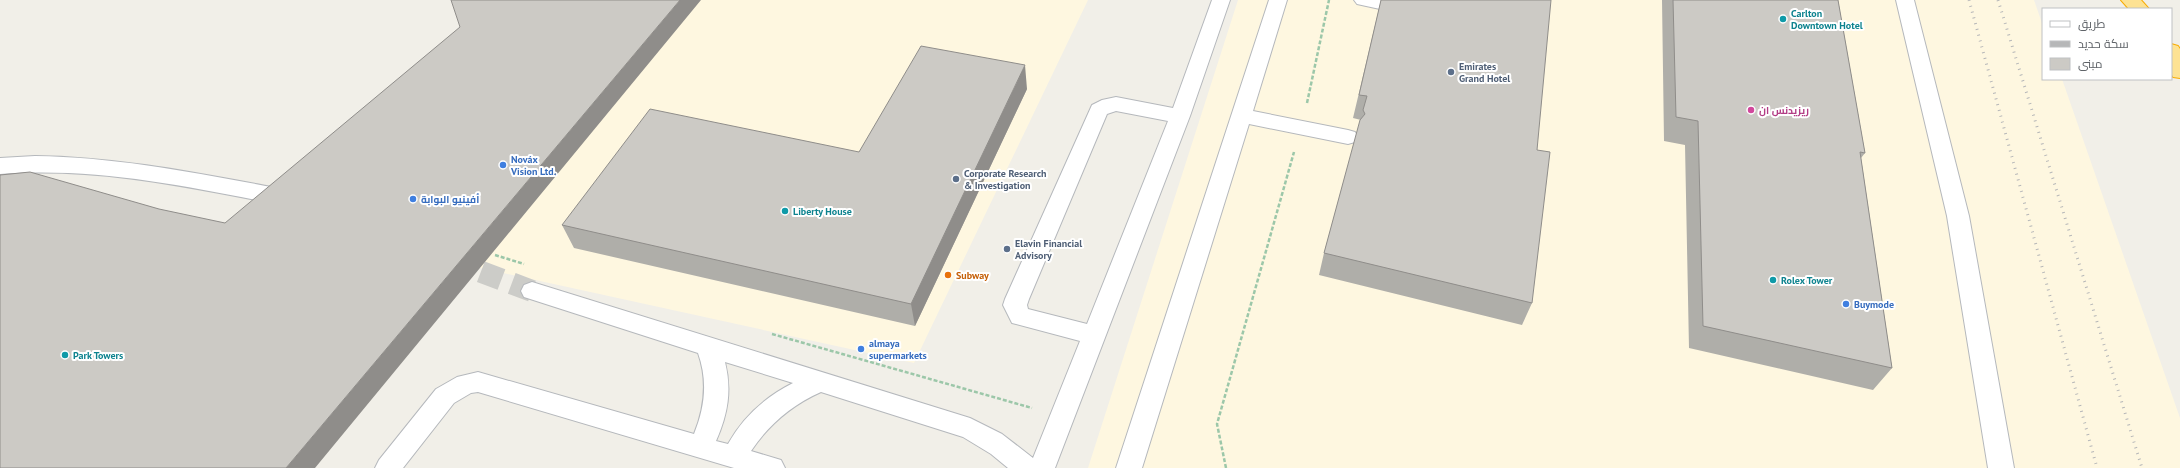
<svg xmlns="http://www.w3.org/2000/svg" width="2180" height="468" viewBox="0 0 2180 468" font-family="'PT Sans',Cairo,sans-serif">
<rect width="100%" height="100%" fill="#f1efe8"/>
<path fill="#fef7e0" d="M671,0H1088L914,363L458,263Z
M1238,0H2034L2043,26V79H2062L2180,418V468H1088Z"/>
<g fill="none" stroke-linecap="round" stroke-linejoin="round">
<path stroke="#ccccc8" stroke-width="22" stroke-dasharray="22 11" stroke-linecap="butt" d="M450,260L532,291"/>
<g stroke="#b5b8bc" stroke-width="2">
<path id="minor" d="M1212,0H1230L1190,116L1055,468H1008L991,454L963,437L821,392C792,405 769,424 751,451L781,460L785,468H734L478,392L471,393L454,403L403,468H375L379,460L436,389L457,377L478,372L694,434C705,407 708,381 698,353L524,297L521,291L524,285L532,282L970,418L1002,434L1033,458L1080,341L1012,323L1003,305L1005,299L1092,105L1102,100L1116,97L1173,108ZM1116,111L1168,121L1087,324L1028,309L1027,305L1029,299L1107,114ZM725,362L793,383C765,397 743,417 728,444L716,441C728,414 732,390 725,362Z
M1269,0H1287L1253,111L1348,130L1355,132L1358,137L1355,142L1348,144L1249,124L1142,468H1116Z
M1354,0H1387L1389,3L1386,7L1380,9L1357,4Z
M1896,0H1914L1969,216L2014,468H1988L1947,216Z
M35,156C117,157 196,173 277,188L285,190L288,196L285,202L277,204C184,186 96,167 0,174V158Z"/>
</g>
<g stroke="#f9ab00" stroke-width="2">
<path id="highway" d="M2121,0H2141L2149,9H2129Z
M2171,44L2178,46L2180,49V78L2173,77L2171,73Z"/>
</g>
<path stroke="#9cc7a9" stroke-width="2.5" stroke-dasharray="4 2" stroke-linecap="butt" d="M1307,103L1329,0
M495,255L524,264
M772,334L1032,408
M1226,468L1217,424L1294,152"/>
<use href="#minor" fill="#fff" fill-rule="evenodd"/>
<use href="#highway" fill="#fde293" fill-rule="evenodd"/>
<path stroke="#b6b7b8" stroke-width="3" stroke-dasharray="1 5" stroke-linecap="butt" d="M1969,0L2097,468
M1998,0L2142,468"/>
</g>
<path fill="#afaea9" d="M1381,0L1537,150L1532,303L1522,325L1319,275L1324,253L1361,120L1353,118Z
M1662,0H1838L1865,153L1861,158L1892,368L1873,390L1689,348L1685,145L1664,141Z
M1027,89L915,326L574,248L562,225L859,152Z"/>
<path fill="#8f8d8a" d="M680,0H701L315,468H286Z
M1025,65L1027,89L915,326L911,304Z"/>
<path fill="#cccac5" stroke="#8f8d8a" d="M451,0H680L286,468H0V175L30,172L159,209L225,223L460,27Z
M1381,0H1551L1537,150L1550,152L1532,303L1324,253L1360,120L1365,114L1363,110L1367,96L1359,95Z
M1673,0H1838L1865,153L1860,152L1892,368L1703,326L1698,121L1676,117Z
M921,46L1025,65L911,304L562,225L650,109L859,152Z"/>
<g fill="#0f9aa8" stroke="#fff" stroke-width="1.5">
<circle cx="1783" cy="19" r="4"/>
<circle cx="785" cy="211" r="4"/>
<circle cx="1773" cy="280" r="4"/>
<circle cx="65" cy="355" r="4"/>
</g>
<g fill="#5c6f8a" stroke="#fff" stroke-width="1.5">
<circle cx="1451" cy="72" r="4"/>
<circle cx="956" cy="179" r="4"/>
<circle cx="1007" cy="249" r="4"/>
</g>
<circle fill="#d1479c" stroke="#fff" stroke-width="1.5" cx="1751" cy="110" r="4"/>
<g fill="#3f7fe0" stroke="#fff" stroke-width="1.5">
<circle cx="503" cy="165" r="4"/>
<circle cx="413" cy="199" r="4"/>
<circle cx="1846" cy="304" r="4"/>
<circle cx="861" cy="349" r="4"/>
</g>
<circle fill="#e8710a" stroke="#fff" stroke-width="1.5" cx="948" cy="275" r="4"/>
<g text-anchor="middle" stroke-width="4" stroke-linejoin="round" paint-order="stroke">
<g font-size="10" font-weight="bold" fill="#0d838f" stroke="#fff" text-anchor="start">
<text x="1791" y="17">Carlton<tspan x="1791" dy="12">Downtown Hotel</tspan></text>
<text x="793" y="215">Liberty House</text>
<text x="1781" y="284">Rolex Tower</text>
<text x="73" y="359">Park Towers</text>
</g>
<g font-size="10" font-weight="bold" fill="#4e5e75" stroke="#fff" text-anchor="start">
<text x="1459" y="70">Emirates<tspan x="1459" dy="12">Grand Hotel</tspan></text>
<text x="964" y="177">Corporate Research<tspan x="964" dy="12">&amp; Investigation</tspan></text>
<text x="1015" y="247">Elavin Financial<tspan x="1015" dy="12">Advisory</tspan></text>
</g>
<g font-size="10" font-weight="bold" fill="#b23c85" stroke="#fff" text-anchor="start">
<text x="1759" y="114">ريزيدنس ان</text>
</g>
<g font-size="10" font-weight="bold" fill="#366cbe" stroke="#fff" text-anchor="start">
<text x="511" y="163">Nováx<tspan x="511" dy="12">Vision Ltd.</tspan></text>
<text x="421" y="203">أفينيو البوابة</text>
<text x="1854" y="308">Buymode</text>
<text x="869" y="347">almaya<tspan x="869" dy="12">supermarkets</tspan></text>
</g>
<g font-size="10" font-weight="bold" fill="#c56008" stroke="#fff" text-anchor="start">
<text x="956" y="279">Subway</text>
</g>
</g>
<rect x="2042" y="8" width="130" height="72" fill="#ffffff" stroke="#bfc1c3"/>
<rect x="2050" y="21" width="20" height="6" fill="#ffffff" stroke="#bfc1c3"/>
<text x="2078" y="28" font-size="12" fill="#5f6368">طريق</text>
<rect x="2050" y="41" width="20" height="6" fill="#b6b7b8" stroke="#bfc1c3"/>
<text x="2078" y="48" font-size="12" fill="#5f6368">سكة حديد</text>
<rect x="2050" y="58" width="20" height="12" fill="#cccac5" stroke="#bfc1c3"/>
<text x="2078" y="68" font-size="12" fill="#5f6368">مبنى</text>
</svg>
